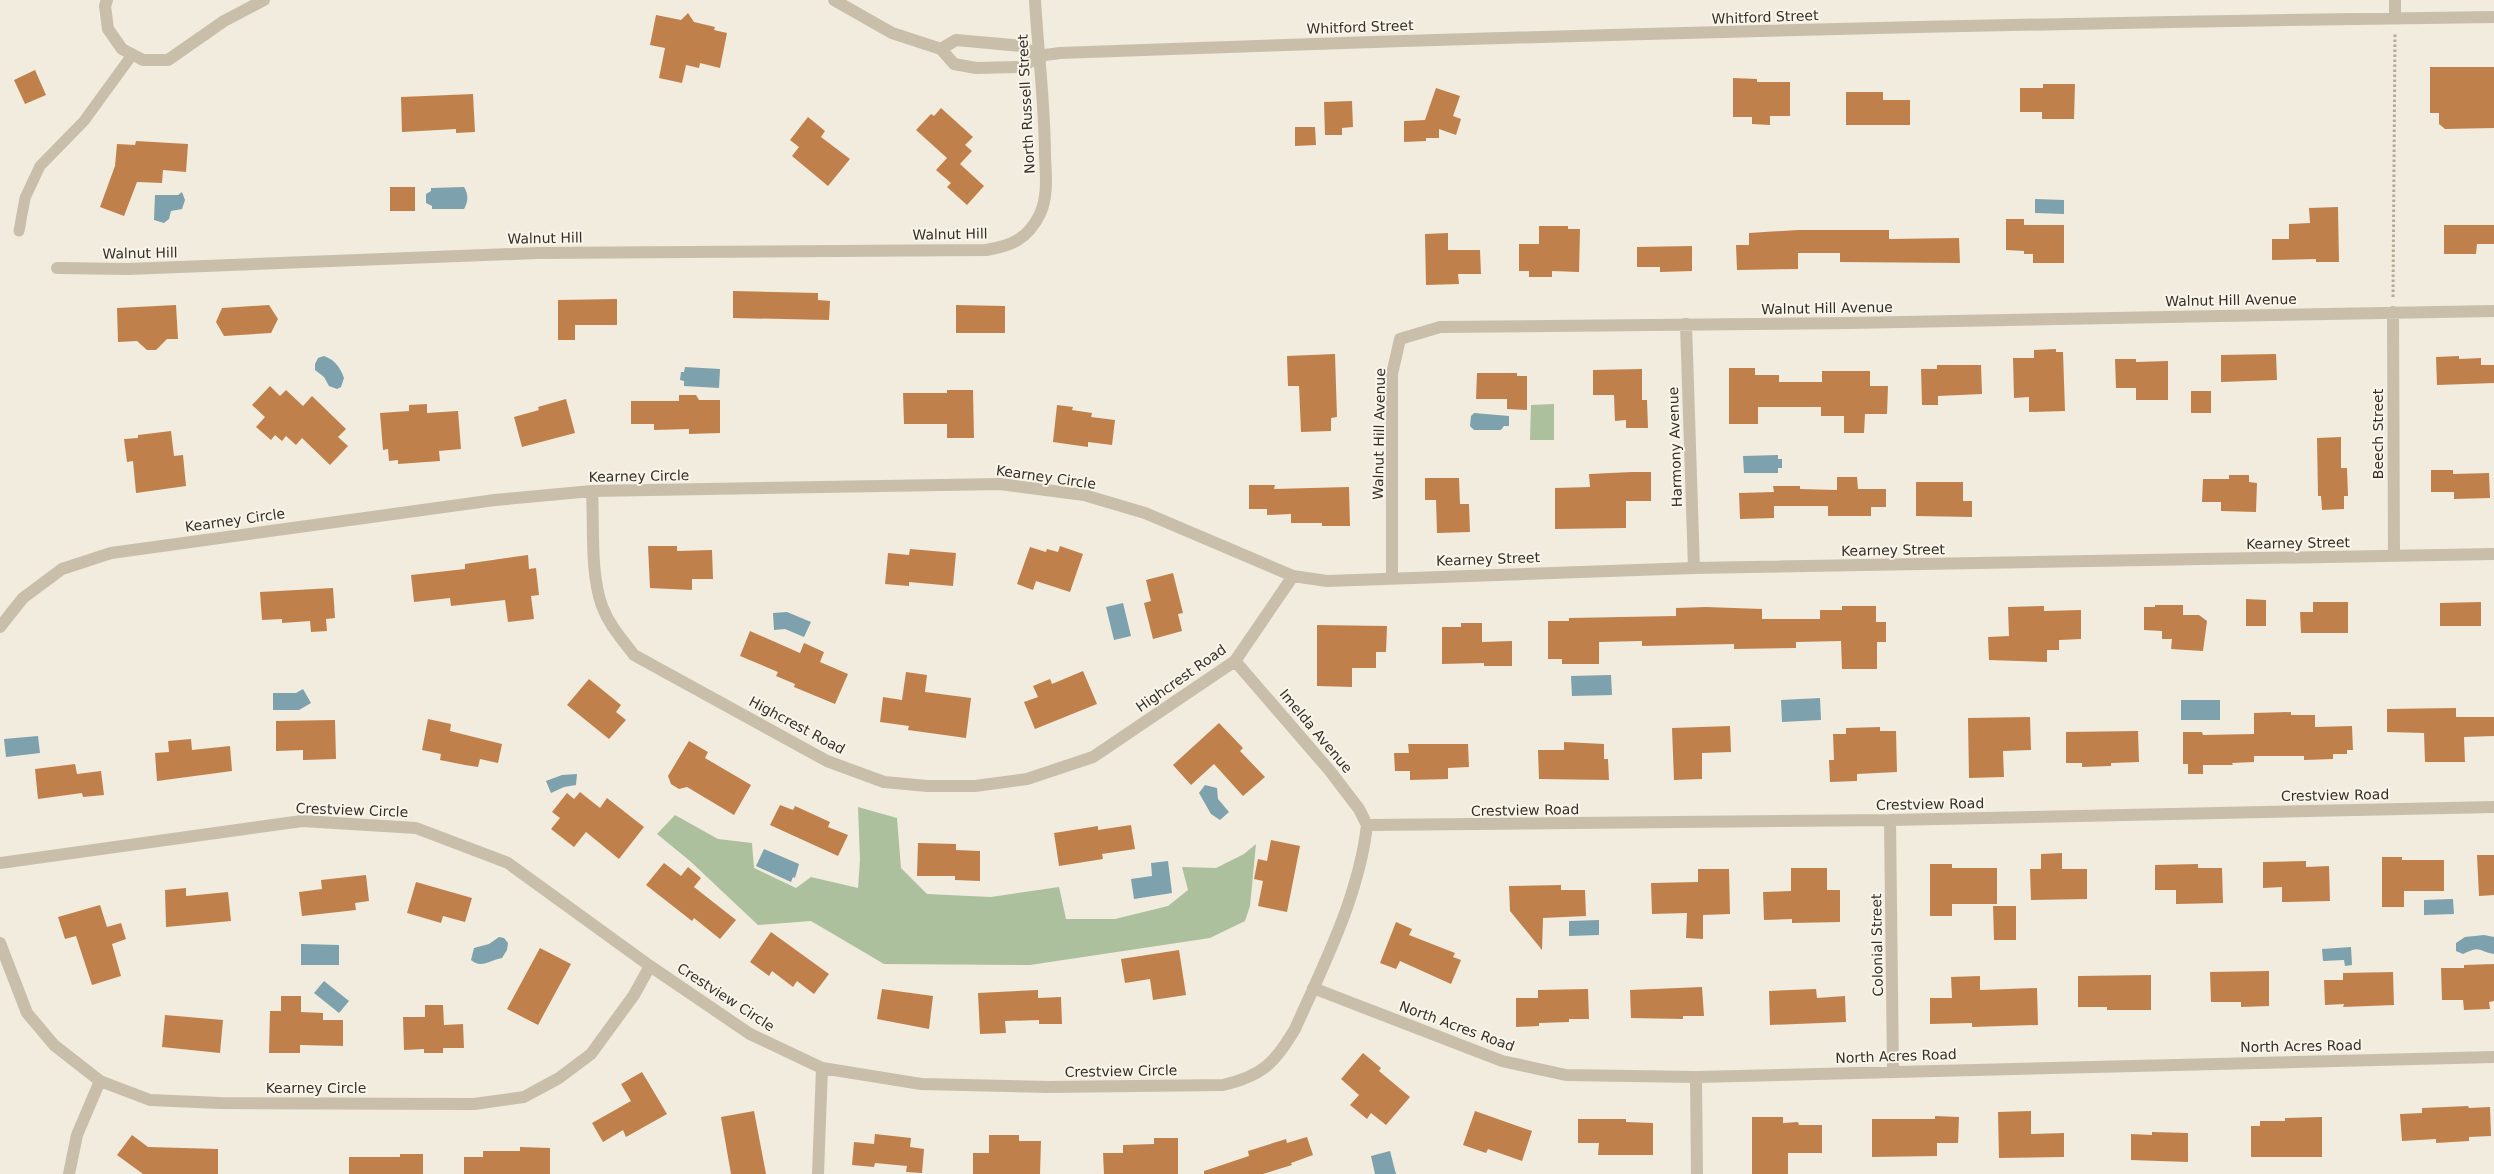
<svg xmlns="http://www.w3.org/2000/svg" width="2494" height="1174" viewBox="0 0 2494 1174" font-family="'DejaVu Sans',sans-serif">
<rect width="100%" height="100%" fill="#f1ecdd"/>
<path fill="#adc09e" d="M1554,404V440H1530L1531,405Z
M858,807L897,818L901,868L927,894L991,897L1059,887L1066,919H1115L1168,906L1188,890L1182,867L1216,868L1244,854L1256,844L1250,906L1245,921L1210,938L1030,965L884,964L811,921L758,925L690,861L657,834L675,815L718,839L752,843L754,868L796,888L811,877L858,888L860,860Z"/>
<path fill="#7da1ad" d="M464,187C469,195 468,202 464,209H432V206L426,203V194L431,191V188Z
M182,192L185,200L182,209L171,211L169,219L164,223L154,220L155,195H178Z
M2035,199L2064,200V214L2035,213Z
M324,356C335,360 340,367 344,378L341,387L337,389L329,386L324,377L315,370V364L318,358Z
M685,367L720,369L719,388L684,386V381L680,380L681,372H684Z
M1474,413L1509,416V426H1504L1501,430H1474L1470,426L1471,416Z
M1778,455V459H1782V468H1778V473H1744L1743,456Z
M1123,603L1131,636L1114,640L1106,607Z
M787,612L811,622L804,637L785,629L774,630L773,613Z
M1611,675L1612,695L1572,696L1571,676Z
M303,689L311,703L299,710H273V693H296Z
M1820,698L1821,720L1782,722L1781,700Z
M2181,700H2220V720H2181Z
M38,736L40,753L6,757L4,739Z
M577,774L576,785L564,787L551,793L546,781L562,775Z
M1205,785L1217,788L1218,799L1229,812L1220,820L1211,814L1199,793Z
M764,849L799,864L795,878L793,877L791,882L756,866Z
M1168,861L1172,893L1134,899L1131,879L1152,876L1151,863Z
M2453,899L2454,914L2424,915V900Z
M1599,920V935L1569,936V921Z
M2484,935L2494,937V954C2477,951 2482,945 2463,954L2456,951V943L2465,937Z
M499,937L504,938L508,943L507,950L502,958C490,960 481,969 471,960L474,948L489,944Z
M301,944L339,945V965H301Z
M2351,947L2352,965L2345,966L2344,960L2323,961L2322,949Z
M324,981L349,1001L339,1013L314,993Z
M1390,1151L1396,1174H1375L1371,1156Z"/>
<path fill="#c0804c" d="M688,13L694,22L715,27L714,30L727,33L720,68L700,63L699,68L686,65L682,83L659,78L665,48L650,45L656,15L681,20Z
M2430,67H2494V128L2445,129L2439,124V113H2430Z
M35,70L46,95L25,104L14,80Z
M1733,78L1757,79V82H1790V116H1770V125L1752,124V117H1733Z
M2043,84H2075L2074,119H2042V112H2020V88H2043Z
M1436,88L1460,96L1453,116L1461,119L1456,135L1439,129V138H1426V141L1404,142V121L1425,120Z
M1846,92H1883V100H1910V125H1846Z
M473,94L475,132L456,133V129L402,132L401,97Z
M1352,101L1353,127L1342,128V135H1325L1324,102Z
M941,108L973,137L965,145L972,151L960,164L984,186L967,205L947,187L951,183L936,170L947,158L916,130L931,114L934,116Z
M808,117L825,131L821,137L850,159L828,186L792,156L799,147L790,140Z
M1295,127H1315L1316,145L1295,146Z
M136,141L188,144L186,172L163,170L162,183L137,182L124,216L100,207L115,166L117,144L135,145Z
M390,187H415V211H390Z
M2338,207L2339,262H2316V259L2272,260V239H2289V224L2310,223L2309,208Z
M2006,219H2024V225H2064V263H2033V254H2024V251L2006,250Z
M2444,225H2494V244H2477L2476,254H2444Z
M1539,226H1568V229H1580L1579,272L1552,271V277H1529V271H1519V244H1539Z
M1798,230H1889V239L1959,238L1960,263L1840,262V253H1798V269L1737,270L1736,245H1749V233Z
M1448,233V250H1480L1481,274H1458L1459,284L1426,285L1425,234Z
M1692,246V271L1660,272V267H1637V247Z
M733,291L818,293V300L830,301L829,320L733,318Z
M617,299V325H575V340H558V300Z
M176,305L178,339H167L156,350H147L137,341L118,342L117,308Z
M269,305L278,319L271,333L224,336L216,322L222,308Z
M956,305L1005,306V333H956Z
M2056,349V352H2063L2065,411L2029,412V397L2014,398L2013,358H2034V350Z
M1335,354L1337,417L1331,418V431L1301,432L1299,386H1288L1287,356Z
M2276,354L2277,380L2221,382V355Z
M2459,356V359L2481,358V365H2494V383L2437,385L2436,357Z
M2115,359H2136V362L2168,361V400H2136V388H2116Z
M1937,365H1981L1982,394L1938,396V405H1922L1921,369H1937Z
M1729,368H1755V375H1779V382H1822V371H1870V386H1888L1887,414H1865L1864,433H1844V416H1821V407H1758V424H1729Z
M1642,369V400H1647L1648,428H1626V420L1615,421L1614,395H1593V370Z
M1477,373H1517V376H1527V410L1507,409V399H1476Z
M270,386L280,396L286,390L303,406L312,396L346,429L338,437L348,446L330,465L302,438L296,445L286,436L282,441L275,435L271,440L256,427L265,417L252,405Z
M947,390H973L974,438H947V424H904L903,393H947Z
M2191,391H2211V413H2191Z
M679,395H696L699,400H720V433L689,434V429L654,430V424H631V401H679Z
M566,399L575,433L522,447L514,417L539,410L538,407Z
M427,404V413L458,411L461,449L439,451L440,461L398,464V460L389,461L388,449L383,450L380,413L409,411V405Z
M1057,405L1073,407L1072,410L1092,413L1091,417L1115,420L1112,445L1088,442V447L1053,442Z
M171,431L174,456L183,455L186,486L136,493L133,461L127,462L124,439L138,438V435Z
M2341,437V468H2347L2348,496H2344V509L2322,510L2321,496H2318L2317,438Z
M2431,470H2453V474L2489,473L2490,498L2454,499V492H2431Z
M1632,472H1651V501H1626V528L1555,529V488L1590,487L1589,474Z
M2229,475H2249V482L2257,483L2256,512L2221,511V502H2202L2203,479H2229Z
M1837,477H1857L1858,489H1886V507H1871V516H1828V506H1774V518L1740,519L1739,493L1774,492L1773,486H1800V489L1837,490Z
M1425,478H1459L1460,504H1469L1470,532L1437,533L1436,500H1425Z
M1916,482H1963V501H1972V517L1916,516Z
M1249,485H1275L1274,489L1349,487L1350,526H1322V523H1291V514L1267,515V509H1249Z
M648,546H677V551L712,550L713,579H692V590L650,588Z
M1060,546L1083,554L1070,592L1036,581L1033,590L1017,584L1030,547L1046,552L1047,549L1058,552Z
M910,549L956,553L953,586L909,582V586L885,584L888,553L909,555Z
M528,555L529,569L536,568L539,595L531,596L534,619L508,622L505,600L451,606L450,598L414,602L411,575L465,569V564Z
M1173,573L1183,613L1178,614L1182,631L1153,639L1144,603L1151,601L1146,580Z
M333,588L335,618L326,619L327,631L311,632L310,621L282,623V619L262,620L260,592Z
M2246,599L2266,600V626H2246Z
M2313,602H2348V633H2301L2300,612H2313Z
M2481,602V626H2440V603Z
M2155,605H2183V615H2199L2207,621L2203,651L2171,649L2172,639H2162V631L2144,630V607H2155Z
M1842,606H1876V622H1886V642H1877V669H1842L1841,641L1796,642V648L1734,649V644L1642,646V641L1599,642V664H1562V659H1548V621H1569V618L1676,616V608L1706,607L1762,609V619H1820V610H1842Z
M2044,606V611L2081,610V639L2059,640V650H2047V662L1989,660L1988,637L2009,636L2008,607Z
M1461,623H1482V642L1512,641V666H1484V663L1442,664V627H1461Z
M1317,625L1387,626L1386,652H1376V668H1352V687L1317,686Z
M750,631L800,653L804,643L824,652L820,662L848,674L835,704L794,687L795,684L776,676L778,672L740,656Z
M1083,671L1097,704L1035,729L1024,702L1038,697L1033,686L1050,679L1052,684Z
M906,672L927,675L925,692L971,698L966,738L908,730L909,726L880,722L883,697L902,700Z
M589,679L621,705L616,712L626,720L609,739L567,705Z
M2456,708V717H2494V736L2464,737L2465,762H2425L2424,733L2387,732V709Z
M2291,712V715H2315V727L2352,726L2353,750H2347V754H2333V759L2304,760V756H2254V762L2232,763L2233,765H2203V774H2188V764H2183V732H2202L2203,735L2254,734V713Z
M2030,717L2031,750L2003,751L2004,777L1969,778L1968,718Z
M428,719L451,724L450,731L502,744L498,763L480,759L478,767L465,765L440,760L441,754L422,750Z
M335,720L336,759L303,760V750L276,751V721Z
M1219,723L1243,748L1240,751L1265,777L1243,796L1214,764L1191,785L1173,765Z
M1730,726L1731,752L1702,753V779L1674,780L1672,728Z
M1880,727V731H1896L1897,772L1857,774V781L1830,782L1829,760H1834L1833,734H1846V728Z
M2138,731L2139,762L2111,763V766L2082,767V763H2066V732Z
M191,739L192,750L230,746L232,771L157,781L155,753L169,752L168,741Z
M689,741L708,752L705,758L751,785L734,815L687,787L679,789L671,784L668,776Z
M1564,742L1604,744V759H1608L1609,780L1539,779L1538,750H1564Z
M1408,744H1468L1469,767L1448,768V779L1410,780V771H1395L1394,753H1409Z
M75,764L77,774L101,771L104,795L83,797L82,793L38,799L35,769Z
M580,792L600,808L607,798L644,827L619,859L586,832L574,847L551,829L560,818L552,812L567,793L574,799Z
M780,805L793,810L795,806L830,822L828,827L848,835L838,856L770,825Z
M1131,825L1135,849L1102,854L1103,859L1059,866L1054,833L1098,826V830Z
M1271,840L1300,846L1287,912L1258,906L1263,881L1254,879L1258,859L1267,861Z
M918,843L956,844V850L980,851V881L955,880V876H917Z
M2062,853V869H2087V899L2031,900L2030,869H2041V854Z
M2477,855H2494V895L2479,896Z
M2382,857H2402V860H2444V891H2404V907H2382Z
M2306,861V867L2329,866L2330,901L2282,902V887L2263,888V862Z
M664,863L681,876L688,867L701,878L694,887L736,920L720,939L694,918L692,921L646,885Z
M1930,864H1952V868H1997V904H1952V916H1930Z
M2198,864V868H2222L2223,903L2176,904V890H2155V865Z
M1791,868H1827V890H1840V922L1792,923V919L1764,920L1763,892L1791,891Z
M1698,869H1729L1730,914L1703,915V939L1686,938L1687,913L1652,914L1651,883L1698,882Z
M366,875L369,901L355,903L356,910L302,916L299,892L322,889L321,880Z
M416,882L472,898L465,922L443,916L441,923L407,913Z
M1561,885V890H1585L1586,916L1543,918L1542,950L1510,911L1509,886Z
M186,888V896L228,892L231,921L166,927L165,890Z
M100,905L107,927L121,923L126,939L112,944L121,976L92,985L76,936L65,939L58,917Z
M1993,906H2016V940H1994Z
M1396,922L1412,929L1409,935L1455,953L1453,957L1461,960L1451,984L1400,961L1396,969L1380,963Z
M771,932L829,974L814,994L797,981L793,987L772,971L769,976L750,962Z
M540,948L571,964L538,1025L507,1009Z
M1179,950L1186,995L1153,1000L1150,979L1125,983L1121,959Z
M2494,964V1001L2489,1002L2490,1009L2464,1010L2463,1000H2442L2441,968H2464V965Z
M2269,971V1006L2241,1007V1002H2211L2210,972Z
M2393,972L2394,1005L2343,1007L2344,1004L2325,1005L2324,980H2343V973Z
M2151,975V1010H2107V1007H2078V976Z
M1980,976V990L2037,988L2038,1025L1972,1027V1023L1930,1024V998H1952L1951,977Z
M1702,987L1704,1016H1683V1019L1631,1018L1630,990Z
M882,989L933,996L929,1029L877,1019Z
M1588,989L1589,1019H1569V1022L1539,1023V1026L1516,1027V998H1538V990Z
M1816,989L1817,998L1845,996L1846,1022L1770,1025L1769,991Z
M1038,990V998L1061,997L1062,1024H1039V1020L1005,1021L1006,1033L980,1034L978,993Z
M281,996H301V1012L323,1013V1020H343V1046L300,1045V1053H269L270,1011H281Z
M425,1005H443L444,1025L463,1024L464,1048H443V1053H424V1049L404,1050L403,1017H425Z
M165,1015L223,1020L220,1053L162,1047Z
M1363,1053L1381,1068L1379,1071L1410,1097L1386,1125L1371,1113L1367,1119L1350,1105L1359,1095L1341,1079Z
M642,1072L667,1114L626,1137L623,1130L603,1142L592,1123L631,1101L621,1084Z
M2468,1106L2469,1108L2490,1107L2491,1136L2469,1137V1141L2436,1143V1139L2402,1141L2400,1114L2422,1113V1108Z
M754,1111L766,1174H731L721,1117Z
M1475,1111L1532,1131L1522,1161L1488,1149L1486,1153L1463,1145Z
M2031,1111V1134L2064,1133V1157L1999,1158L1998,1112Z
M1935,1116L1959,1117L1958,1143H1937V1156L1872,1157V1119H1935Z
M1752,1117H1783V1123L1798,1122L1799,1125H1822V1153H1788V1174H1752Z
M2322,1117V1157H2251V1126H2260V1121H2285V1118Z
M1578,1119H1626V1122L1653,1123V1155H1598L1599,1143H1578Z
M2152,1132L2188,1133V1162L2131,1160V1134L2152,1135Z
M875,1134L911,1138L910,1147L924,1149L922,1173L906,1172L907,1166L875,1163L874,1167L852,1165L854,1142L874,1144Z
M132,1135L148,1147L218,1149V1174H143L117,1155Z
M989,1135H1019V1141H1041L1040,1174H973V1153H989Z
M1307,1137L1313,1155L1291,1163L1292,1165L1263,1174H1204V1171L1249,1156L1248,1151L1286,1139L1287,1143Z
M1154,1138H1178V1174H1104L1103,1153H1123V1145L1154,1144Z
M520,1147L550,1148V1174H464V1157H483V1151H520Z
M400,1154H423V1174H349V1157H400Z"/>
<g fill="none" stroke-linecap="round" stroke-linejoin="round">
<path stroke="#b5a994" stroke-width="3" stroke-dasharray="2.5 2.5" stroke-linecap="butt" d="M2393,297L2395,33"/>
<path stroke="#c9beaa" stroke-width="11" d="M19,231L25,198L40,166L84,121L132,55"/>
<path stroke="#c9beaa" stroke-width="12" d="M107,0L105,6L108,29L122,49L143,60H168L224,21L264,0
M834,0L892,33L941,49L954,64L976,68L1022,67L1038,56L1060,53C1537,35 2016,23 2494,17
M2395,18V0
M941,49L956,40L1022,46L1038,56
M57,268L128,269L538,253L986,250C1011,246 1028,239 1040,214C1048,197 1046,175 1045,157C1045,105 1038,52 1035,0
M2393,312L2394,556
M1686,324L1694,568
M592,491C594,526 590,573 602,606C609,625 622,639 634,655L827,761L884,782L927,786H975L1027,779L1093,757L1235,661L1293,576
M1392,577V374L1400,339L1440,327L1849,323L2494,311
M0,627L23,598L62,569L111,553L495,500L592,491L1000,484L1084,495L1145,513L1293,576L1327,581L1694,568L2494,554
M1235,661L1330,771L1359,809L1367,825
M1890,820L1893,1070
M1367,825L1890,820L2494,807
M0,863L302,821L416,828L508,863L650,966L750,1034L822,1068L921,1084L1049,1087L1223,1085C1262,1076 1275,1063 1295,1029C1324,964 1359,896 1367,825
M0,943L27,1013L54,1045L100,1081L150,1100L220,1103L474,1104L524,1097L559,1078L591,1054L634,995L650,966
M1313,988L1502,1061L1566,1075L1696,1077L2494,1057
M1696,1077L1697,1174
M69,1174L77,1135L100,1081
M818,1174L822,1068"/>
</g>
<g text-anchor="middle" stroke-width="4" stroke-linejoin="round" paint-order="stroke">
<g font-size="14" fill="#363029" stroke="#f9f5ea">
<text transform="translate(1765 17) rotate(-2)" y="5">Whitford Street</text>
<text transform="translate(1360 27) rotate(-2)" y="5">Whitford Street</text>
<text transform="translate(1026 104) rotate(-93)" y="5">North Russell Street</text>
<text transform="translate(950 234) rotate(-1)" y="5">Walnut Hill</text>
<text transform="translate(545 238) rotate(-1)" y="5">Walnut Hill</text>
<text transform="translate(140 253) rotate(-1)" y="5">Walnut Hill</text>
<text transform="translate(2231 300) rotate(-1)" y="5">Walnut Hill Avenue</text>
<text transform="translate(1827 308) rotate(-1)" y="5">Walnut Hill Avenue</text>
<text transform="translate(1379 434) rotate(-89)" y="5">Walnut Hill Avenue</text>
<text transform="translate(2378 434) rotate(-90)" y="5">Beech Street</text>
<text transform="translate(1675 447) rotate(-92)" y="5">Harmony Avenue</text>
<text transform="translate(639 476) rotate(-1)" y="5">Kearney Circle</text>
<text transform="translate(1046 477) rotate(8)" y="5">Kearney Circle</text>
<text transform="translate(235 520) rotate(-8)" y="5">Kearney Circle</text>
<text transform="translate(2298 543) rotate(-1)" y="5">Kearney Street</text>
<text transform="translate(1893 550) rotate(-1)" y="5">Kearney Street</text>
<text transform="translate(1488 559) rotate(-2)" y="5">Kearney Street</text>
<text transform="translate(1181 678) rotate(-35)" y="5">Highcrest Road</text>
<text transform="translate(797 725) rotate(28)" y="5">Highcrest Road</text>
<text transform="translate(1316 731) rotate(50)" y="5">Imelda Avenue</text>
<text transform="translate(2335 795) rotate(-1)" y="5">Crestview Road</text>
<text transform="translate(1930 804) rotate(-1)" y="5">Crestview Road</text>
<text transform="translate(352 810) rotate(2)" y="5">Crestview Circle</text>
<text transform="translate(1525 810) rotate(-1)" y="5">Crestview Road</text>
<text transform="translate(1877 945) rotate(-91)" y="5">Colonial Street</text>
<text transform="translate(726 997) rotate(33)" y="5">Crestview Circle</text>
<text transform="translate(1457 1026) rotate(20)" y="5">North Acres Road</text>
<text transform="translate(2301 1046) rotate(-1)" y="5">North Acres Road</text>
<text transform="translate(1896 1056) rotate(-2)" y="5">North Acres Road</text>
<text transform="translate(1121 1071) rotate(-1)" y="5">Crestview Circle</text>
<text x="316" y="1093">Kearney Circle</text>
</g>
</g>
</svg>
